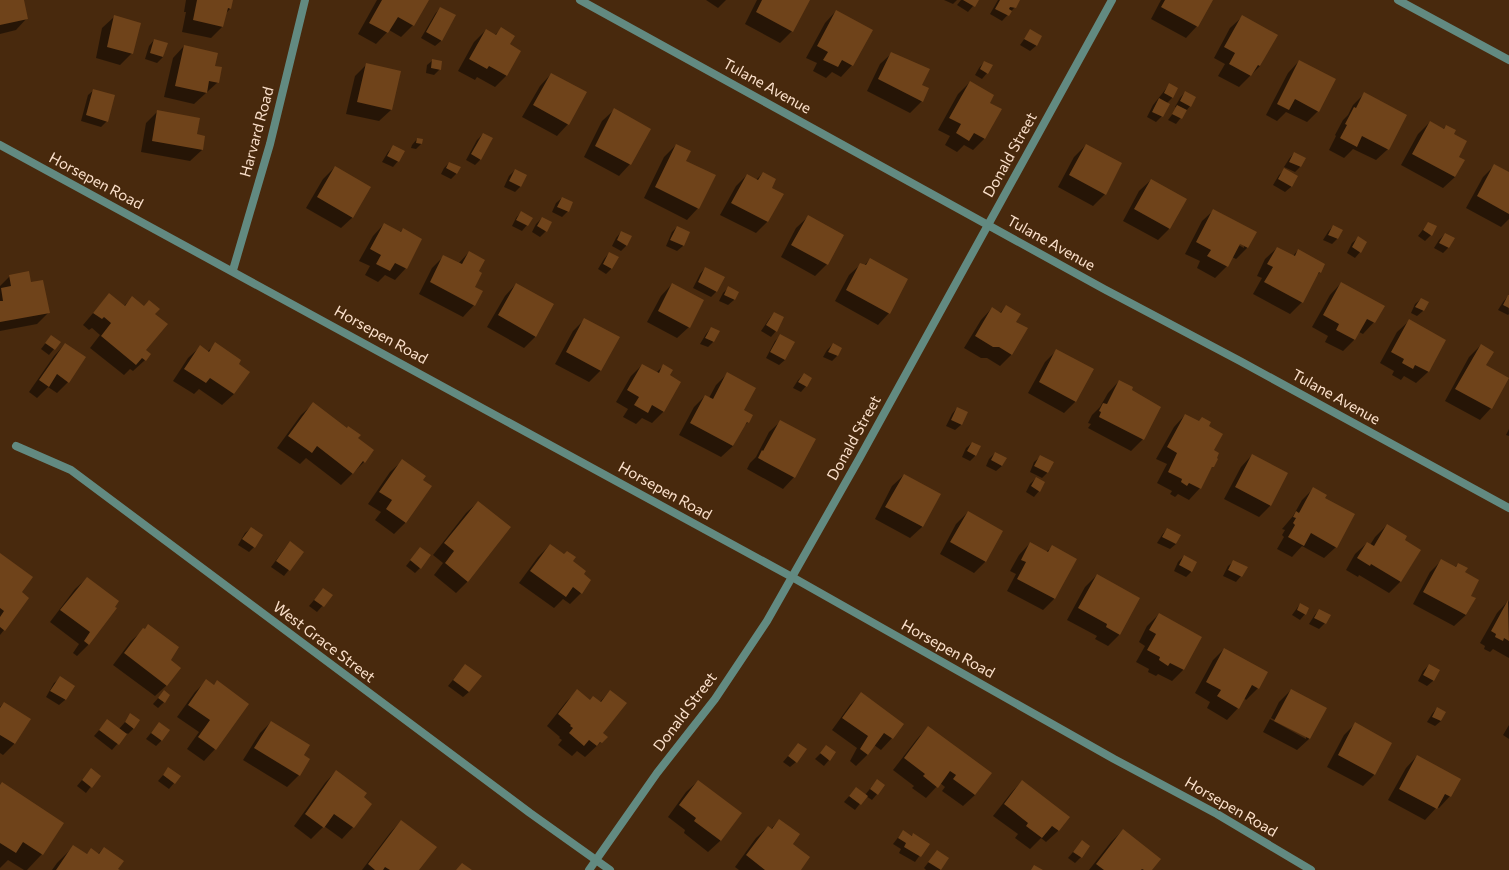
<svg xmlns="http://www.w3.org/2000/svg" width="1509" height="870" viewBox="0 0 1509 870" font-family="Commissioner,sans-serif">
<rect width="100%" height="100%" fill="#48290d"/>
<path fill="#0007" fill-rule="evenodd" d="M0,0H23L27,18L16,30L0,34Z
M186,0H228L230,9L225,14L222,27L211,38L182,32L186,12H184Z
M377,0H428L413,25L401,37L389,30L376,44L358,34Z
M706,0H726L718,8Z
M757,0H809L792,31L780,43L745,24Z
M944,0H957L953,4Z
M961,0H978L968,12L957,5Z
M998,0H1019L1015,7L1002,21L990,14Z
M1161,0H1212L1197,26L1186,38L1151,19Z
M440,8L455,16L441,41L435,46L421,38L435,14Z
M836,11L852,65L841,77L832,72L826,78L813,71L817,63L806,58L825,23Z
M114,17L132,53L120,65L96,58L102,28Z
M1242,17L1276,36L1260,66L1239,87L1218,76L1225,64L1214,58L1230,28Z
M501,29L508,44L520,51L506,76L495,87L477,77L475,80L458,71L474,42L486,30L495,35Z
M1030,31L1041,37L1036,46L1030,51L1020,45Z
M154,40L166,44L163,57L157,63L145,59L149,46Z
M184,46L214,67L218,82L194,104L164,97L173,58Z
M892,53L922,101L910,113L867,91L880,64Z
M433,60L440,69L434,75L426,73L427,65Z
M1299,61L1318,111L1307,122L1286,112L1277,121L1266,115L1288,73Z
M984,62L987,73L982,79L975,75L979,68Z
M367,64L391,110L379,121L346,114L355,76Z
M551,74L568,124L557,136L522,117L540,86Z
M970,82L989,103L985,138L973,150L964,145L957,152L945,145L950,136L938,130L958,94Z
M1169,85L1172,98L1167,103L1162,116L1156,122L1147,117L1153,105Z
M94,90L107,121L101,127L81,121L88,95Z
M1185,92L1190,106L1176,124L1168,120L1177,108L1175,107L1180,98Z
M1364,94L1388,149L1376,160L1353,149L1344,158L1329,150L1336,136L1335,135L1343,120L1348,115L1353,105Z
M614,110L630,164L619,176L584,157L602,121Z
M158,111L196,135L202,150L190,161L141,152L146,123Z
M1430,122L1443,129L1446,126L1457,157L1455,177L1443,188L1401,165L1418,134Z
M483,134L492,139L480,160L475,165L466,160L477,140Z
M417,139L422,143L416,149L411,148L412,145Z
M676,145L698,208L687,220L644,198L664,157Z
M1086,145L1105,194L1093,206L1058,187L1074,157Z
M394,146L398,161L393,167L382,162L388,152Z
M1294,153L1305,158L1300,167L1295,172L1284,167L1289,159Z
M449,163L457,173L451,179L441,174L444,168Z
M1495,165L1509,173V219L1501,227L1466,208L1483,177Z
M335,167L353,217L341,228L306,208L323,179Z
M515,170L521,186L515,192L504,187L509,176Z
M1284,170L1297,177L1291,187L1285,192L1273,185L1279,175Z
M763,173L770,188L768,221L756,233L720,215L736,186L747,175L756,180Z
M1151,180L1169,229L1158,240L1123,221L1139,191Z
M562,198L568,211L562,217L552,212L556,203Z
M1214,210L1255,232L1247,248L1236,259L1232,257L1227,266L1215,278L1197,268L1200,261L1185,254L1202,221ZM1236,241L1244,246V248L1235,243Z
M521,212L527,225L522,231L512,226L516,218Z
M808,217L827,264L815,276L781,257L796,228Z
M542,218L546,231L540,237L532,232L536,224Z
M1428,223L1431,235L1425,241L1418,236Z
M384,224L400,232L403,229L406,268L395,280L385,275L378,282L365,275L370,266L359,261L373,236Z
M1333,226L1341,230L1337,239L1332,244L1323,240L1328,232Z
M677,227L689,232L683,246L677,251L666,246L672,232Z
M621,232L627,245L621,251L612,246L616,238Z
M1445,234L1453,239L1448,248L1443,253L1434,248L1439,240Z
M1358,238L1360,252L1355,258L1347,253L1352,243Z
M1277,248L1293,256L1298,250L1320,272L1316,276L1302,302L1290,314L1253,294L1262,278L1257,276L1265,259Z
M469,252L478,272L473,287L474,305L463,317L419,294L432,268L444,256L458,264Z
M609,253L612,268L606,274L598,269L604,259Z
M870,259L889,313L878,325L835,301L849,275L861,264L864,266Z
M705,268L723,277L716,292L711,297L693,288L700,274Z
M10,276L30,284L49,312L37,324L0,331V286Z
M1341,283L1374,322L1363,334L1359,332L1354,340L1343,351L1325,342L1328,336L1312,327L1330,295Z
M516,284L536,336L524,348L487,327L505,296Z
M672,284L689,327L677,338L647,322L661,296Z
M728,288L738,292L734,300L728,305L719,301L723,293Z
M109,294L124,306L132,298L154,314L145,350V360L133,371L130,369L124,375L90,348L100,335L92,328L89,330L83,325Z
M1508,296L1509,314L1508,315L1498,310L1503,302Z
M1421,299L1428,302L1423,311L1417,316L1411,313L1415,304Z
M1006,306L1015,322L1012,354L1000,366L987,358H981L964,348L981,320L992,308L1000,313Z
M774,313L776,331L771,337L761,331L769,319Z
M585,319L601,370L589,382L555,364L573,331Z
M1409,321L1445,340L1428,372L1416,383L1404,376L1401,380L1392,375L1394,371L1380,363L1397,332Z
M711,328L713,342L708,347L700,344L706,334Z
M781,335L785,360L779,365L766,358L775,341Z
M51,336L54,349L49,355L41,349Z
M65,344L68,382L57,393L48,387L37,398L29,392L54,356Z
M216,344L237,364L234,394L222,405L199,389L194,394L173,381L188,358L200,347L207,352Z
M833,344L837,356L832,361L823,357L827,350Z
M1481,345L1491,408L1480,420L1445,401L1469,357Z
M1057,350L1076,401L1064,413L1028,393L1045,362Z
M642,365L656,373L664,365L668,376L664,411L652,423L642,418L636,424L623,417L628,409L616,402L631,376Z
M728,373L748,422L742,428L733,446L721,457L679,435L694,407L705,396L709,398L716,385Z
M804,374L806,386L801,392L793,388L798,380Z
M1119,381L1131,391L1143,439L1131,451L1088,428L1091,424L1088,423L1092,415L1100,407L1108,393Z
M313,404L373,451L364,462L341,485L306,458L300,464L277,448L301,415Z
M957,408L967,413L961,425L955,430L946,426L952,414Z
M1185,415L1207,427L1213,451V466L1210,470L1200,488L1189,500L1178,494L1175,497L1170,494L1172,491L1157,483L1167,464L1156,459L1174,427Z
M781,421L794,477L783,489L747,469L750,463L756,457L769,432Z
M1509,429V436L1506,435Z
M972,443L976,455L970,461L962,457L966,448Z
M995,453L1002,466L996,471L986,466L989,459Z
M1252,455L1287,473L1270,506L1259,517L1224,499L1241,467Z
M1040,457L1052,463L1047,473L1042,478L1030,472L1034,462Z
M402,461L406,522L394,534L375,520L381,512L368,504L390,472Z
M904,475L940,495L922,527L910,538L875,519L892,486Z
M1036,478L1039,491L1034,497L1026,492L1030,484Z
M1314,488L1324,498L1336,547L1324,558L1302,546L1292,557L1277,549L1284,537L1282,535L1285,530L1282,529L1293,516L1302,500Z
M478,502L468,581L456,593L434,575L443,563L433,555L466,513Z
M968,512L986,561L974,573L940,554L956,524Z
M1387,525L1403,540L1420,551L1400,582L1389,593L1359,575L1358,577L1346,570L1355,554L1367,543L1370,545L1375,537Z
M251,528L254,547L249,552L238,545L245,533Z
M1167,529L1180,535L1176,544L1170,549L1157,543L1162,535Z
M290,542L303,552L284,576L271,567L285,548Z
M1030,543L1046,552L1052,547L1076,560L1054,599L1043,610L1007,591L1016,574L1010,571L1019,555Z
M550,545L572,561L582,575L581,593L570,604L563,599L554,608L519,583L538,557Z
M420,548V568L415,573L406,566Z
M0,555L20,592L4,630L0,635Z
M1184,556L1191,572L1186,577L1174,571L1178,562Z
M1442,560L1454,568L1458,564L1464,572L1469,596L1475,599L1466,615L1454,626L1413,604L1430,572Z
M1234,561L1241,576L1236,582L1223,576L1228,566Z
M1097,575L1139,598L1119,635L1108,646L1095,639L1097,636L1067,620L1085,587Z
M87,578L114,607L89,644L77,656L73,653L79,644L50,622L75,589Z
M323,589L331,596L317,612L309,606Z
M1508,601L1509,602V658L1493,649L1490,652L1484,649L1485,646L1480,643L1497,613Z
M1300,604L1305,614L1300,620L1292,615Z
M1319,610L1325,623L1319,629L1309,624L1314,616Z
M1159,614L1201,637L1183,670L1172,681L1158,674L1156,676L1148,672L1149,669L1136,662L1145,646L1139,642L1147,626Z
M143,630L169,660L167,685L155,696L113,665L131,641Z
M1224,649L1258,688L1246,700L1244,698L1238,708L1227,720L1207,708L1210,702L1195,693L1213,660Z
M1429,665L1439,671L1433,681L1427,686L1418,681L1423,671Z
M460,671L469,692L463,697L448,686Z
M60,678L74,686L65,700L59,705L46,697L54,683Z
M206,681L213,686L217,682L247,704L215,749L204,761L187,749L199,732L177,717L195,692Z
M1291,690L1325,708L1309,739L1297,750L1263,732L1270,719L1306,739V736L1271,718L1279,702Z
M577,691L589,701L600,702L610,691L602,733L601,742L585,757L577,751L572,756L558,745L562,740L559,738L560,737L547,726L566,702Z
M861,694L892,738L881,750L874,745L868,754L856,766L850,761L857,748L832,730L850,705Z
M159,697L164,702L158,708L153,704Z
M4,703L30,720L14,744L3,755L0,753V707Z
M1437,708L1445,712L1441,721L1435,726L1427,722L1432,714Z
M131,715L134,728L128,734L127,733L112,750L94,736L107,721L119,729Z
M271,722L303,755L309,759L299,775L287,787L243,760L260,733Z
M159,723L162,740L156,746L146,739Z
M1355,724L1374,775L1363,786L1327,767L1344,735Z
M1509,725V739L1503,735Z
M928,727L975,795L963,806L942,791L945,787L940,783L926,798L912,788L914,786L893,770L917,739Z
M798,744L796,762L790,767L783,762Z
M823,751L829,760L824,766L815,759Z
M1417,756L1450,796L1439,808L1437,807L1425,820L1388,800L1406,768Z
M169,768L174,783L169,789L158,781Z
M91,769L99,776L86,793L77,786Z
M336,771L362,798L353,827L342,839L324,826L311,839L294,826L325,783Z
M877,780V794L872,800L866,796L855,810L844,802L856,788L865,795Z
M698,781L741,813L720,841L708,852L684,833L685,830L668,817L686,792Z
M1022,781L1069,817L1058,831L1046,842L1041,838L1030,849L1015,838L1018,834L993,816L1011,793Z
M0,785L42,854L27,870H24L8,860L0,868Z
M779,820L791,844L799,870H739L735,867L756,838L768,827L771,829Z
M401,821L418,870H362L390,833Z
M1123,830L1151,870H1089L1111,842Z
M903,831L928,844L915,862L899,853L901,849L893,844Z
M1082,841L1081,857L1075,863L1068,858Z
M74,846L86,855L91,850L98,854L104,848L118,870H52L57,863Z
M937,851L948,859L940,870H926L924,868Z"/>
<path fill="#6f431a" d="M0,0H24L28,19L0,25Z
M197,0H233L231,9L228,8L223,27L193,20Z
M382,0H429L414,26L398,17L388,33L369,23Z
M762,0H810L793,32L756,12Z
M963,0H979L975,7Z
M1000,0H1020L1016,8L1010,7L1009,9L1012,11L1009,16L995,9Z
M1165,0H1213L1198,27L1161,7Z
M440,7L456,15L442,41L426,32Z
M836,10L873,30L853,66L842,60L838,67L823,60L828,52L817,46Z
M114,15L141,23L133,54L107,47Z
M1242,15L1278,35L1260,66L1258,65L1251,76L1229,64L1235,53L1224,47Z
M501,27L515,36L510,44L521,51L507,76L489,66L487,69L469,59L486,29L496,35Z
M1030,29L1042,36L1037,46L1024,39Z
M154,39L168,43L163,57L150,53Z
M184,45L218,53L215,66L222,67L219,83L209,81L207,93L175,86Z
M891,52L930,69L922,85L929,88L923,102L878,79Z
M432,59L442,61L441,70L431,68Z
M1299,60L1336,79L1319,112L1295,99L1289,110L1277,104Z
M984,61L993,65L988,74L980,69Z
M366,63L401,71L392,110L357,102Z
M551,73L587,92L569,125L533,105Z
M970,81L994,95L990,103L1002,109L985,139L974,133L969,141L956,133L961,124L949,118Z
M1169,83L1178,88L1173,98L1164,93Z
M93,89L115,95L108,122L86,115Z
M1185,91L1196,97L1191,107L1180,101Z
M1364,92L1407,115L1389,150L1362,136L1357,147L1340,138L1347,125L1345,124L1354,107L1356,108Z
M1159,98L1170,104L1163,117L1152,112Z
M1177,105L1187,110L1182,119L1172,114Z
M614,108L651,129L631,165L595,146Z
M157,110L200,118L197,134L205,136L203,150L152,141Z
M1430,121L1444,129L1446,125L1456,130L1454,134L1467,141L1459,157L1465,160L1455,177L1412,154Z
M483,133L493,138L481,160L471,154Z
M417,138L423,139L422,144L416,143Z
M676,144L691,151L686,161L716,175L699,209L655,187Z
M1086,144L1122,163L1106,195L1069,175Z
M393,145L405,151L399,162L387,156Z
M1294,152L1306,158L1301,167L1289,162Z
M449,162L461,167L457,174L446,168Z
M1494,164L1509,172V214L1477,196Z
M335,166L371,187L353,218L317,197Z
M1284,168L1298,176L1292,187L1278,179Z
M515,169L527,175L521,187L509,181Z
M763,172L776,179L772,188L784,194L768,222L731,203L747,174L758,180Z
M1151,179L1187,199L1170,229L1134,209Z
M562,197L573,202L569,212L557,207Z
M1213,209L1257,232L1248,248L1240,244L1228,267L1207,256L1211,250L1196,242Z
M521,211L533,218L528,226L516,220Z
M808,215L844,235L828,265L791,245Z
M542,217L552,222L547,232L537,226Z
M1428,222L1437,226L1432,236L1423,230Z
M384,223L401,232L403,228L422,239L407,269L395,263L390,271L376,264L381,255L370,249Z
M1333,225L1343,230L1338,239L1328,235Z
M677,226L690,232L684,246L670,240Z
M621,231L632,236L627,246L617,240Z
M1445,233L1455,238L1449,248L1439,243Z
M1358,236L1367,242L1361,253L1352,247Z
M1277,247L1295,256L1298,249L1325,264L1321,273L1319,272L1303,303L1264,282L1273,267L1267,264Z
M469,251L485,260L479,271L482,273L475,287L483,291L475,306L430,282L443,255L462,264Z
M609,252L619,257L612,269L603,264Z
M870,258L908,279L890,314L846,290L860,263L866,265Z
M705,267L725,277L717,292L698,282Z
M29,271L31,282L43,280L50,313L0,322V301H3L1,288L11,286L9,275Z
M1341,282L1385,306L1375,323L1367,319L1355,340L1336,330L1339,324L1323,315Z
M516,283L554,304L536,337L498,315Z
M672,283L704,300L690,328L658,311Z
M728,286L739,292L735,300L724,295Z
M109,293L125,306L132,296L144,306L149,300L160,309L155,314L168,324L146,350L151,354L146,361L142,358L136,365L101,336L111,323L104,317L102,319L93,313Z
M1508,295H1509V308L1503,305Z
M1421,298L1429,302L1424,311L1415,307Z
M1006,305L1021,314L1016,322L1028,328L1012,355L999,347H993L975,336L992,307L1001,313Z
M774,312L784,317L777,332L766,325Z
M584,318L620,337L601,371L566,352Z
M1409,319L1446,340L1429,372L1415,365L1413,369L1402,363L1404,359L1391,352Z
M711,327L720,331L714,342L705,338Z
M780,334L795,342L785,360L770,352Z
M51,335L61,342L55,350L45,343Z
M215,342L241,360L239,364L250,372L234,394L210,378L206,383L184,369L200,345L209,352Z
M65,343L86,357L69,383L57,374L49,387L39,380Z
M833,343L842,348L838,356L828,352Z
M1481,344L1494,352L1486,365L1509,378L1492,409L1455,389Z
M1056,349L1094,369L1076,402L1039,382Z
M642,364L659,373L663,364L673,370L670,375L681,382L664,412L652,405L648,413L634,405L639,397L627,390Z
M727,372L756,388L744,410L753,415L749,423L747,422L733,446L690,423L705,395L713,399Z
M804,373L812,378L807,387L798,382Z
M1119,380L1133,387L1132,390L1161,407L1144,440L1099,417L1101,412L1099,411L1103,403L1107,404Z
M313,402L347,428L348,426L361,435L358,438L374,450L365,463L363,461L353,474L317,446L312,453L288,436Z
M957,407L968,412L962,425L951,420Z
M1185,414L1199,421L1202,417L1211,422L1209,426L1223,434L1214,450L1219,453L1217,458L1218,459L1214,467H1212L1201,489L1189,483L1187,486L1181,482L1182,479L1168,472L1177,453L1167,447Z
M780,420L816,439L795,478L758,458L762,450L763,451Z
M972,442L981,446L976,456L967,451Z
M995,452L1007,458L1002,466L991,460Z
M1252,454L1288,473L1271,506L1235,487Z
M1040,455L1054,462L1048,473L1034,466Z
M402,459L426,476L423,480L432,486L406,523L386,509L392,500L379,492Z
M904,474L941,494L923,527L885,507Z
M1036,477L1045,482L1040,492L1031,486Z
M1313,487L1327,495L1325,498L1355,514L1337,548L1311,533L1304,546L1288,537L1295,525L1293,523L1296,518L1293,517L1296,511L1299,513Z
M478,501L511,527L468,582L445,563L454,551L444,543Z
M968,511L1003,531L986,562L950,542Z
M1387,524L1407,536L1405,540L1421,550L1401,582L1371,564L1370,566L1357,558L1367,542L1374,546Z
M251,527L263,535L255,548L242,539Z
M1167,528L1181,535L1176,544L1162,537Z
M290,541L304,552L290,571L276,561Z
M1030,542L1048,552L1052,545L1077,559L1055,599L1017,579L1026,562L1021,560Z
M550,544L564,554L567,551L576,557L573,561L586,571L584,574L591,580L582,594L573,587L566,597L530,571Z
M420,547L431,555L421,569L410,560Z
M0,553L33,577L22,592L29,598L5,631L0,627V617L4,611L0,608Z
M1184,555L1197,562L1192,572L1179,565Z
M1441,559L1456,567L1458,563L1468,568L1465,572L1479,580L1471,596L1476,598L1466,615L1423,592Z
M1233,560L1248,567L1242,577L1228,570Z
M1097,574L1140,598L1120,635L1106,627L1107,624L1078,608Z
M87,577L119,601L115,607L117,608L89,645L84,641L90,632L60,610Z
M323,588L333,595L324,607L314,600Z
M1508,600L1509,641L1504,638L1503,641L1495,637L1496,634L1491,631Z
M1300,603L1309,608L1306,615L1297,610Z
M1319,609L1331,615L1326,624L1314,618Z
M1159,613L1202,637L1184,670L1170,663L1168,666L1159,660L1160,657L1147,650L1156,634L1149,630Z
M148,624L179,647L171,660L181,668L167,686L124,653L143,628L145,629Z
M1224,648L1268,672L1259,689L1252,685L1239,709L1217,696L1221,690L1206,682Z
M465,664L482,676L469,692L453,680Z
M1429,664L1440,670L1434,681L1423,675Z
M60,676L75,686L66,700L50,691Z
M206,679L214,685L217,680L249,704L216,750L198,737L210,720L188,705Z
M577,689L590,700L593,696L601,702L610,690L627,703L603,733L608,737L602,743L600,742L597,746L589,740L584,746L569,733L573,728L570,726L571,725L558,714Z
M1291,689L1327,708L1310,739L1274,721Z
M164,690L170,695L165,703L158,698Z
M861,692L904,724L893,739L884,733L868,755L860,749L868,736L842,718Z
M4,702L31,719L15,744L0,735V708Z
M1437,707L1446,712L1441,721L1432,717Z
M130,713L140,720L134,729L125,722Z
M107,719L127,734L119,745L99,730Z
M271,721L310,745L304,755L310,759L300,776L254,748Z
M159,722L170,730L162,741L151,733Z
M1355,722L1392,743L1375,775L1338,755Z
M928,726L992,773L975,795L953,779L956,775L950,771L938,788L923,776L925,774L904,758Z
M798,743L807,749L797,763L788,756Z
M826,745L836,752L830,761L820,753Z
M1417,755L1461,779L1451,797L1445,794L1437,809L1399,789Z
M168,767L181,776L175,784L163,775Z
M91,768L101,776L92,788L82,780Z
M336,770L367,793L364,797L372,804L354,828L334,814L324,828L305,814Z
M877,779L885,785L878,795L870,789Z
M698,780L742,813L721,841L694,821L696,818L679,805Z
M1022,780L1070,817L1059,831L1052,826L1042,838L1026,826L1028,823L1004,804Z
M2,782L64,823L43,855L23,842L16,853L0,843V785Z
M856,787L868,796L861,805L849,796Z
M779,819L800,834L793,844L810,857L801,870H765L746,855L768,826L772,829Z
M401,820L437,847L419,870H390L385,867L383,870H375L368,864Z
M1123,829L1161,859L1152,870H1144L1142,869L1141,870H1104L1096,864Z
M903,830L912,836L913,833L930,844L921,857L904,847L906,843L898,838Z
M1082,840L1090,846L1082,858L1073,852Z
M73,845L87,854L91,848L99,854L104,847L124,861L118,869L120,870H56Z
M937,850L949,858L941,870L928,862Z
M462,863L472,870H456Z
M1034,865L1043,870H1031Z"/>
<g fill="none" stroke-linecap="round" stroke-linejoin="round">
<path stroke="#628a81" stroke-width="8" d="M580,0L1104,289L1240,361L1509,508
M1398,0L1509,60
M233,270L270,144L305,0
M16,446L71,470L530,813L610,870
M589,870L657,773L715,699L767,621L859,459L1112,0"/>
<path stroke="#628a81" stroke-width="8" d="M0,145L792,577L1114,759L1217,814L1311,870"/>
</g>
<g text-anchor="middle" stroke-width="3" stroke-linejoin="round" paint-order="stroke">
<g font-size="15" fill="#fbe0cb" stroke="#48290d">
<text transform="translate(767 86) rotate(29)" y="5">Tulane Avenue</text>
<text transform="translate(257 132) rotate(-75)" y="5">Harvard Road</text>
<text transform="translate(1010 155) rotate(-61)" y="5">Donald Street</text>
<text transform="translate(96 181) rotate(28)" y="5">Horsepen Road</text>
<text transform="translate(1051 243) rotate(29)" y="5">Tulane Avenue</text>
<text transform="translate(381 335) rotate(29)" y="5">Horsepen Road</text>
<text transform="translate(1336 397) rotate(29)" y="5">Tulane Avenue</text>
<text transform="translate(854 438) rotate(-61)" y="5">Donald Street</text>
<text transform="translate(665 491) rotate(29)" y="5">Horsepen Road</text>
<text transform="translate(324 642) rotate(37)" y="5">West Grace Street</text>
<text transform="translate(948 649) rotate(29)" y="5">Horsepen Road</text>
<text transform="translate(685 712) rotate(-53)" y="5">Donald Street</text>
<text transform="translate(1231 807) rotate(30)" y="5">Horsepen Road</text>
</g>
</g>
</svg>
